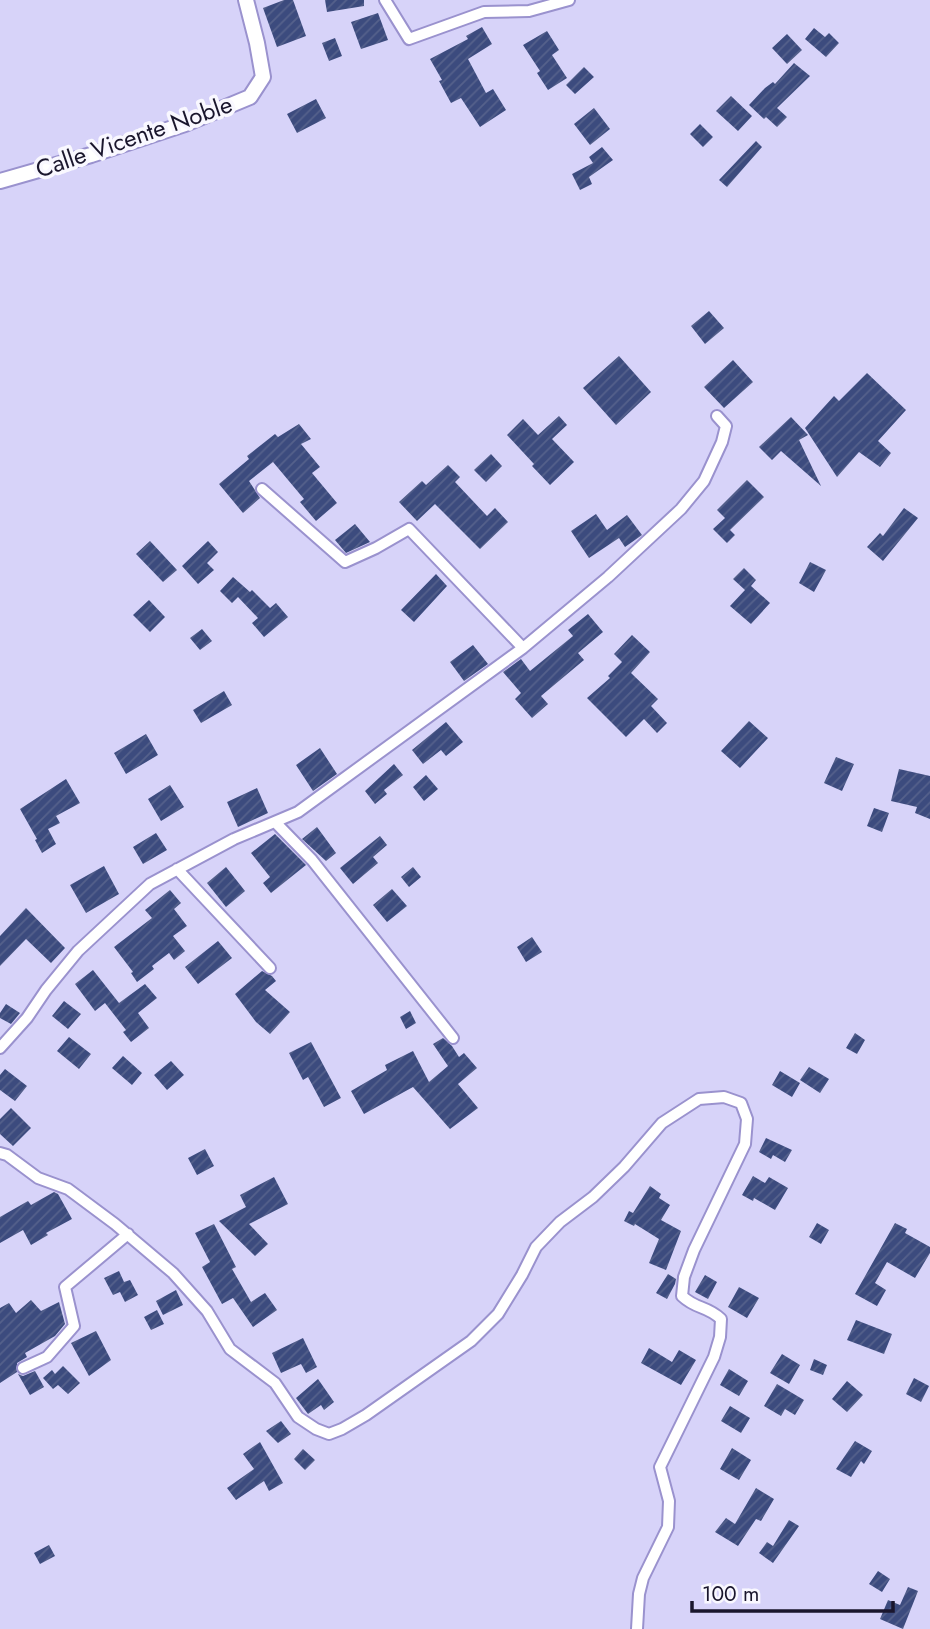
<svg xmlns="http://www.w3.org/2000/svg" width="930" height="1629" viewBox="0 0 930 1629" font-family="Jost,sans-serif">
<defs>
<pattern id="building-hatch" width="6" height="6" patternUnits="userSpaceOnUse" patternTransform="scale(1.75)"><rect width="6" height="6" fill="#3c4b7e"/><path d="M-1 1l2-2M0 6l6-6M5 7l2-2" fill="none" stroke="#55618b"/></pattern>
</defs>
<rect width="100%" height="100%" fill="#d7d3f9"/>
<path fill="url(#building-hatch)" d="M284,0H293L306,36L277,47L263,8Z
M325,0H364V6L327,12Z
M378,13L388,40L361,49L351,22Z
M482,27L492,44L468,59L486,93L493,89L506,110L480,127L461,98L451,103L439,81L442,80L430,59L468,39L466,36Z
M814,28L825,37L829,33L839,43L826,57L805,39Z
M547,31L559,50L552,55L567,78L548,90L537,73L540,71L523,45Z
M787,34L802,50L787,64L772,48Z
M335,38L342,56L329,61L322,43Z
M794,63L810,76L777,108L787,117L777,127L766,117L764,119L749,105L765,88L773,82L775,84Z
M584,67L594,77L575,94L566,85Z
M731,96L752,116L738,131L716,111Z
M316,99L326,118L297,133L287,114Z
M594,108L610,129L590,145L574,124Z
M700,124L713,137L703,147L690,134Z
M756,141L762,147L727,187L719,180Z
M602,147L613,160L589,177L592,184L580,190L572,174L593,163L589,157Z
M709,311L724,328L705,344L691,326Z
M619,356L651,392L616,425L583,388Z
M733,360L753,382L724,408L704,387Z
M867,373L906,410L878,441L891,453L880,467L859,452L837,477L805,428L834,396L839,401Z
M559,416L567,425L552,439L574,462L550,485L532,466L534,464L507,435L523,419L538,435Z
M791,417L808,435L799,440L821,486L781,451L772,460L759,447Z
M299,424L311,439L301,444L320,467L312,473L337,503L316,521L300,502L304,499L273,462L249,481L260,498L243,513L219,484L249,459L247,456L275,434L278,437Z
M491,454L502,466L486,482L474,470Z
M448,465L460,477L455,482L487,516L495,508L508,522L480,549L435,504L417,521L399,502L422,481L426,485Z
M747,480L764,497L730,530L735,535L727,543L713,529L725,518L717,510Z
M904,508L918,518L883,561L867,547L880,533L883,536Z
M596,514L607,530L627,515L642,535L625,547L619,538L589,558L571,531Z
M355,524L370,542L346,553L335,540Z
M150,541L177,570L163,582L136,554Z
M208,541L218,552L207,563L214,570L198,584L182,566Z
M810,562L826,570L814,592L799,583Z
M744,568L756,580L751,586L770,603L751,624L730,606L745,590L733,579Z
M436,574L447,586L414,622L401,610Z
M233,577L250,592L252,590L270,608L276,603L288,617L264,637L252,623L258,618L238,597L232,603L220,591Z
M149,600L165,617L150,632L133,615Z
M588,614L603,632L578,653L584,660L541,696L548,704L532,718L515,699L521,693L503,672L521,659L530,671L573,636L568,630Z
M202,629L212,641L200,650L190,638Z
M632,635L650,652L631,673L658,699L651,706L667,723L657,733L644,719L626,737L587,698L610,678L608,676L622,662L614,654Z
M473,645L488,664L464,681L450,662Z
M224,691L232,705L201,723L193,710Z
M749,721L768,738L740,768L721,751Z
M446,722L463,742L446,756L441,750L423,764L412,750Z
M146,734L158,755L126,774L114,753Z
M320,748L337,774L313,791L296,765Z
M836,757L854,764L842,791L824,783Z
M394,764L403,775L384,790L387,794L375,804L365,791Z
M899,769L930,776V819L915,813L917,807L891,801Z
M426,775L438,789L424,801L413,787Z
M66,779L80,803L56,816L60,823L48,829L56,844L42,853L35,840L37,839L20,809Z
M170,785L184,807L161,821L148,799Z
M257,788L268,813L238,827L227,802Z
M874,808L889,813L882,832L867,826Z
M317,827L336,853L326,861L302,839Z
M156,833L167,850L143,864L133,847Z
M275,834L306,865L271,893L263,883L270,877L251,853Z
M380,836L387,845L373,857L378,863L353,884L340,868Z
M104,866L119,894L86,913L70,885Z
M226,867L245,891L226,907L207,883Z
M413,867L421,877L409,887L401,877Z
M392,889L407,906L387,922L373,905Z
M170,890L181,903L174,909L187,926L173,936L185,951L174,960L169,953L152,966L154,969L137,982L131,973L133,972L114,947L152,918L145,910Z
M26,908L65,948L51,963L26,939L0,966V936Z
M532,937L542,952L526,962L517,947Z
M218,941L232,958L198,984L185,967Z
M93,970L119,1003L145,984L157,998L138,1013L149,1028L131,1042L123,1032L126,1030L105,1003L95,1011L75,984Z
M262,971L272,976L276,981L265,990L290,1012L270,1034L256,1022L235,994Z
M64,1001L81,1014L68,1029L52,1016Z
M6,1004L20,1013L11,1024L0,1018V1013Z
M410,1011L416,1023L406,1029L400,1017Z
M855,1033L865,1040L857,1054L846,1048Z
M69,1037L91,1054L79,1069L57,1051Z
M443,1038L452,1046L459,1057L464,1053L477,1068L458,1084L478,1108L450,1129L413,1087L364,1114L351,1091L387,1070L385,1065L413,1051L429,1082L448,1066L433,1044Z
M311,1042L341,1098L324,1107L308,1077L303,1080L289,1053Z
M123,1056L142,1073L132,1085L112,1068Z
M171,1061L184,1075L167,1090L154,1075Z
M809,1067L829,1079L820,1093L800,1080Z
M5,1069L27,1086L15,1101L0,1090V1075Z
M780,1071L800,1083L792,1097L772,1085Z
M11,1108L31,1128L13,1146L0,1134V1119Z
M766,1138L792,1150L785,1162L773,1155L771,1159L759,1152Z
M205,1149L214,1166L197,1175L188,1158Z
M753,1176L765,1183L769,1177L788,1188L775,1210L754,1198L753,1201L742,1195Z
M274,1177L288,1204L249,1224L268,1244L255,1256L219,1221L246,1207L240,1195Z
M650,1186L661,1194L659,1198L670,1205L661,1220L681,1231L666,1270L649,1263L659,1239L635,1224L634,1226L624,1221L629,1211L633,1213Z
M54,1192L58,1194L72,1219L46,1233L48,1235L31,1245L23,1230L0,1243V1217L28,1201L31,1205Z
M817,1223L829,1230L821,1244L809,1237Z
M895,1223L907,1229L905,1233L930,1247V1253L915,1278L887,1262L875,1283L886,1290L877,1306L855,1294Z
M214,1224L236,1267L232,1269L251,1302L265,1293L277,1310L253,1327L233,1298L222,1304L202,1267L210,1262L195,1233Z
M119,1271L124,1282L130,1280L138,1295L125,1302L120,1292L113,1295L104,1278Z
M668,1274L676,1279L675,1284L667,1299L656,1293Z
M705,1275L717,1282L708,1299L695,1292Z
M739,1287L759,1298L747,1318L728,1307Z
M176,1290L183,1305L163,1315L156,1301Z
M31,1300L41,1311L59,1302L65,1324L55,1336L25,1353L27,1357L17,1363V1372L0,1383V1308L9,1303L16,1313Z
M157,1310L164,1324L151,1330L144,1317Z
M856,1320L892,1334L884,1354L847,1340Z
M96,1331L111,1360L89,1376L71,1343Z
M303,1338L317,1367L306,1373L301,1364L281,1373L272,1353Z
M649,1348L672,1362L679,1350L696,1360L681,1385L641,1363Z
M782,1354L800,1365L789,1384L770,1373Z
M814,1359L827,1365L823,1375L810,1370Z
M63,1366L80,1383L68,1394L58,1385L53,1389L43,1378L52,1370L55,1374Z
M729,1369L748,1381L739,1396L720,1385Z
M35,1371L44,1387L30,1395L18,1374L23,1376Z
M914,1378L929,1386L921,1402L906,1394Z
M318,1379L334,1402L324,1410L321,1405L308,1414L296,1398Z
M847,1381L863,1395L847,1412L832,1399Z
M777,1384L804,1400L795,1415L785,1409L781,1416L764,1406Z
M730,1406L750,1418L741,1433L721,1421Z
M281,1421L291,1434L278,1443L266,1431Z
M855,1441L872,1451L864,1464L861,1461L851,1477L836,1469Z
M260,1442L283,1483L269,1491L264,1481L236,1500L227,1488L254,1469L243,1454Z
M732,1448L751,1460L739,1480L720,1469Z
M303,1449L315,1460L305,1470L294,1459Z
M756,1488L774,1499L761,1521L756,1519L738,1546L715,1532L726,1518L735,1524Z
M789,1520L799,1526L773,1563L759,1553L767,1542L773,1546Z
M49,1545L55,1556L40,1564L34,1553Z
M878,1571L890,1579L882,1592L869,1584Z
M908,1587L918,1591L903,1629L880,1619L888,1600L900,1605Z"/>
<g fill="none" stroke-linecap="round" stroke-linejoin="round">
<g stroke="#9a92ce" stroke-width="14">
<path id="minor" d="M385,0L409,39L484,12L529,11L569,0
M262,489L345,562L376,548L409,529L523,648
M275,822L312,860L453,1038
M177,869L270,968
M0,1048L27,1018L46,990L78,951L150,884L234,839L298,812L523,648L608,577L681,509L704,481L722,442L726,426L717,416
M0,1153L7,1155L38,1178L68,1189L115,1224L173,1273L207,1311L230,1349L275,1383L298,1417L316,1429L329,1434L342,1429L366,1415L471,1341L498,1314L522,1275L536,1247L560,1222L593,1197L624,1167L662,1123L699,1099L724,1097L741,1103L747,1119L745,1144L694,1250L684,1277L682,1296C697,1310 706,1305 721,1319L720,1337L714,1357L660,1467L669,1501L668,1527L643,1578L639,1594L637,1629
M23,1368L47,1357L74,1326L65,1287L128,1234"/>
</g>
<g stroke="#9a92ce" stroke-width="18">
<path id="tertiary" d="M0,181L91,155L185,124L250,97L263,77L257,43L246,0"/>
</g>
<use href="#minor" stroke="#fff" stroke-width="10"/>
<use href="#tertiary" stroke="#fff" stroke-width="14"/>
</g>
<g text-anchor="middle" stroke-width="7" stroke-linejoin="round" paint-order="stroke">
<g font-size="24" fill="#1a162d" stroke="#f9f8ff">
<text transform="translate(134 137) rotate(-19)" y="8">Calle Vicente Noble</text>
</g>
</g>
<path d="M692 1601v10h201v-10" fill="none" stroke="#1a162d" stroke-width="3.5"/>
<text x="702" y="1601" font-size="21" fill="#1a162d" stroke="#f9f8ff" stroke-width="5" paint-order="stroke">100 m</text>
</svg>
